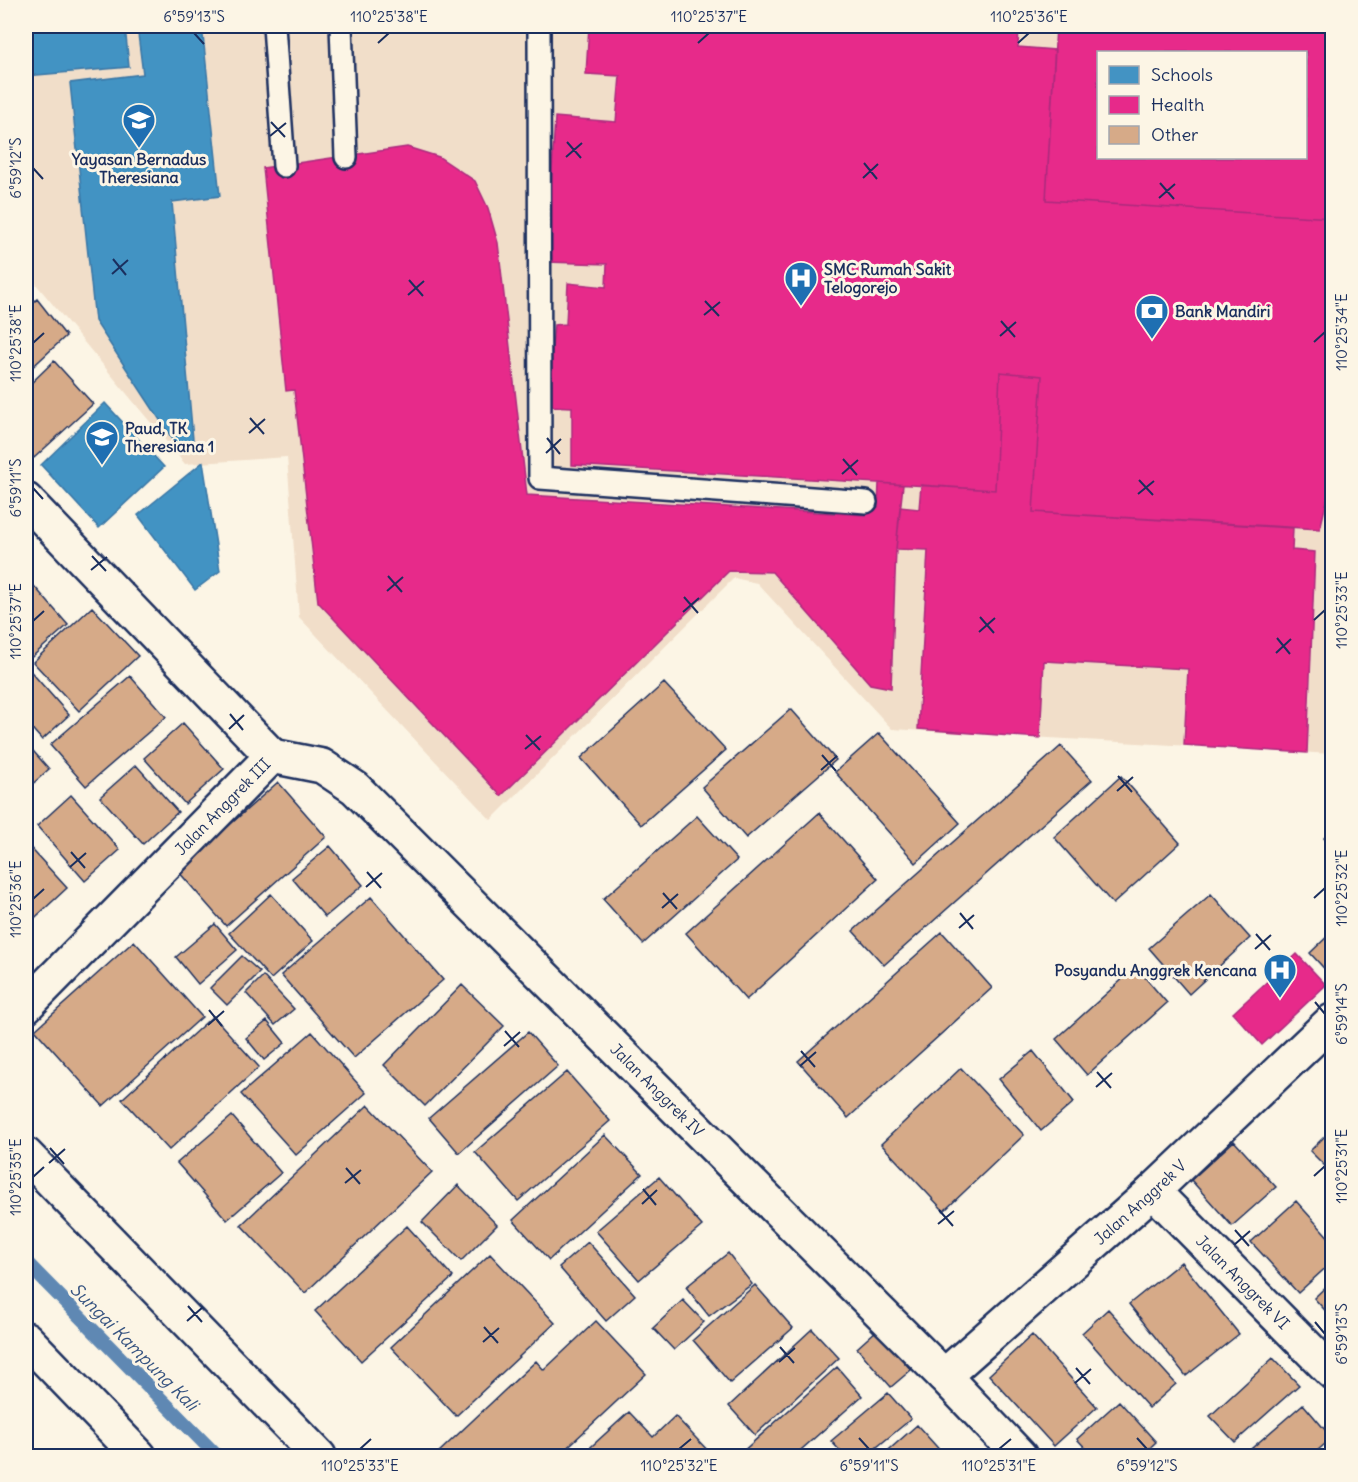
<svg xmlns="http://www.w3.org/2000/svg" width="1358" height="1482" viewBox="0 0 1358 1482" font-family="Delius,sans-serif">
<rect width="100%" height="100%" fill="#fcf5e5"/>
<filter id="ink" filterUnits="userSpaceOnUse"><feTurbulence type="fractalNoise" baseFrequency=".0167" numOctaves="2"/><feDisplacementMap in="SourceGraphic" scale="12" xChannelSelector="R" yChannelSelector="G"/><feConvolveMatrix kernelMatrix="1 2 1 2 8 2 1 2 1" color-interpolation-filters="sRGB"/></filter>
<g filter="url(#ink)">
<path fill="#f1dec9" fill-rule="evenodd" d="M26,26H1332V754L892,729L757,583L734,578L491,820L299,617L287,457L185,464L26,272ZM1098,52H1306V158H1098Z"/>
<path fill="#4393c3" stroke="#3775a5" stroke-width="1.5" d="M26,26H125L129,67L26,76Z
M137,26H202L220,196L172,202L194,451L179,449L95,321L70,83L143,74Z
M105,403L164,467L99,528L41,465Z
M203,462L220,571L195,590L138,515Z"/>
<path fill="#e7298a" stroke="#aa2b7d" stroke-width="1.5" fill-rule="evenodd" d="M589,26H1019L1018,47L1055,50L1046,200L1332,218V479L1320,529L1033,512L1042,376L1000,372L995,490L572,465V407L547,406L554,325L566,324L568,283L606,287L607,264L547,262L555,117L616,122L620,76L586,74Z
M1056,26H1332V218L1046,200ZM1098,52H1306V158H1098Z
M407,147L439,157L475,181L488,208L498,243L527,495L866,515L878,507L879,483L903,485L896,549L891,688L870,684L772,572L729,571L501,796L318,602L294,390L286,391L263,168Z
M1000,372L1042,376L1033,512L1293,528L1292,550L1315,552L1307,753L1184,745L1188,669L1044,661L1040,738L918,729L928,550L896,549L900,507L919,509L921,485L995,490Z
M1297,954L1326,985L1262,1045L1233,1013Z"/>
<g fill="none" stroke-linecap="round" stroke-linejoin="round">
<path stroke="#5f88b3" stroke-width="14" d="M26,1262L217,1456"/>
</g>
<path fill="#d6aa88" stroke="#1b2f5e" stroke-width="1.5" d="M37,299L66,336L26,373V310Z
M54,361L93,404L34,458L26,447V388Z
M34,586L68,625L26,662V594Z
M92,607L138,656L79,711L33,662Z
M26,666L69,715L42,740L26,722Z
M130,676L166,717L86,786L50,745Z
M664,683L726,750L641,825L581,758Z
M791,709L836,760L746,838L702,787Z
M183,723L224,769L185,804L144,758Z
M879,733L960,823L916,863L835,772Z
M26,743L49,769L26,790Z
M1061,746L1092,780L884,965L853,931Z
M136,765L178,812L143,844L100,797Z
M1121,776L1180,843L1113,904L1054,837Z
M278,782L326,837L226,926L178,871Z
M71,795L120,850L85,881L37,826Z
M819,813L878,879L746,1000L686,933Z
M697,816L737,860L643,944L603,899Z
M1332,831V847L1324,838Z
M26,843L67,888L26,926Z
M330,846L363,885L325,917L292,878Z
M271,894L313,941L271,979L229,933Z
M1211,894L1250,938L1189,994L1149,948Z
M371,897L443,980L354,1058L281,975Z
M215,924L237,950L198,984L176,957Z
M942,932L992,988L848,1118L798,1061Z
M1332,932V977L1310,953Z
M134,941L202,1017L103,1106L35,1030Z
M242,956L260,972L227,1005L210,988Z
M1136,967L1167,1003L1087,1075L1056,1039Z
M263,976L294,1009L275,1025L246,993Z
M462,985L504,1026L425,1106L384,1065Z
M213,1016L259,1067L169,1150L122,1099Z
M267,1021L285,1043L264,1060L246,1038Z
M312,1032L366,1093L296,1155L241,1094Z
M528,1032L558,1066L459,1153L429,1118Z
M1033,1051L1074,1102L1041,1131L999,1079Z
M961,1068L1024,1135L944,1211L881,1144Z
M567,1072L610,1121L518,1201L475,1152Z
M368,1105L432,1172L305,1293L241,1225Z
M232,1116L281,1173L227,1220L177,1163Z
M1332,1129V1173L1310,1151Z
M605,1135L642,1174L549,1260L513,1220Z
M1234,1141L1276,1187L1232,1226L1191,1180Z
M659,1177L702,1226L639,1280L596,1231Z
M458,1185L497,1225L461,1261L422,1222Z
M1296,1201L1332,1241V1262L1298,1293L1251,1242Z
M407,1226L453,1277L361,1361L315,1311Z
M588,1242L635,1295L606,1321L559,1267Z
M728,1253L752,1284L709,1316L686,1287Z
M490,1254L555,1323L456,1416L391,1347Z
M1181,1262L1239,1334L1186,1376L1129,1304Z
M1332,1281V1318L1314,1298Z
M755,1285L793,1328L730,1383L693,1340Z
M683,1300L704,1322L674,1350L653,1328Z
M1108,1309L1176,1384L1149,1408L1082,1333Z
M596,1321L646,1374L558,1456H441L438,1453L536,1361L544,1370Z
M812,1329L839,1358L755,1435L729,1406Z
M877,1330L911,1370L891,1387L857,1348Z
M1032,1335L1097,1407L1054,1446L989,1375Z
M1273,1358L1299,1385L1235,1442L1210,1416Z
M837,1367L862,1396L794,1456H744L741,1453Z
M888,1393L911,1419L866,1456H845L831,1441Z
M1119,1401L1156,1442L1141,1456H1093L1077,1439Z
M1303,1404L1332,1438L1311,1456H1247L1245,1454Z
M629,1412L653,1437L675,1416L713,1456H581Z
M917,1425L945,1456H882Z"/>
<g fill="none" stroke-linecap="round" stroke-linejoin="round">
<g stroke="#1b2f5e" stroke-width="26">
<path id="service" d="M274,26L284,166
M341,26L346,157
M539,26L540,478L866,502"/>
</g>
<g stroke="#1b2f5e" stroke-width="38">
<g id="minor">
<path d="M26,500L272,756"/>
<path id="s1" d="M272,756L322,766L355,788L944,1376L1020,1456"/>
<path id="s2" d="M26,1006L272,756"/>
<path id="s3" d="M1153,1191L1332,1372"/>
<path id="s4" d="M944,1376L1153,1191L1332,1021"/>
</g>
</g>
<g stroke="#1b2f5e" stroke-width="38">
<path id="secondary" d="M26,1155L319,1456
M26,1339L139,1456"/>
</g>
<use href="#service" stroke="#fcf5e5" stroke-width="21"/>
<use href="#minor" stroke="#fcf5e5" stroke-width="33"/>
<use href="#secondary" stroke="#fcf5e5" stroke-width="33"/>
</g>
</g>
<path fill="none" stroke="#1b2f5e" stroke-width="2" d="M194,33L204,44M378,43L389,33M698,43L709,33M1018,43L1029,33M271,122L285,137M270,136L286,123M567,142L581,158M566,157L582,143M864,163L877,179M33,168L43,179M863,178L878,164M1160,183L1174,199M1159,198L1175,184M113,259L126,275M112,274L128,260M409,280L423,296M408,295L424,281M705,301L719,316M704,315L720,302M1001,321L1015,337M1000,336L1016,322M1314,342L1325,332M33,343L44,333M250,418L264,434M249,433L265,419M547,438L560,454M546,453L561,439M843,459L857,475M842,474L858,460M1139,480L1153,495M33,488L43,499M1138,494L1154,481M92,556L106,571M91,570L107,557M388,576L402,592M387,591L403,577M684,597L698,613M683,612L699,598M980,617L994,633M1314,620L1325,610M33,621L44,611M979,632L995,618M1277,638L1290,654M1276,653L1291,639M230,714L243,730M229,729L244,715M526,735L540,750M525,749L541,736M822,755L836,771M821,770L837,756M1118,776L1132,792M1117,791L1133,777M71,852L85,868M70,867L86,853M367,872L381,888M366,887L382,873M663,893L677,909M1314,898L1325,888M33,899L44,889M662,908L678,894M960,913L973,929M959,928L974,915M1256,934L1270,950M1255,949L1271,935M1315,1002L1325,1014M209,1010L222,1026M208,1025L224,1011M505,1031L519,1047M504,1046L520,1032M801,1051L815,1067M800,1066L816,1052M1097,1072L1111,1088M1096,1087L1112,1073M50,1148L64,1164M49,1163L65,1149M346,1168L360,1184M1314,1176L1325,1166M33,1177L44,1167M345,1183L361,1170M643,1189L656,1205M642,1204L657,1190M939,1210L953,1226M938,1224L954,1211M1235,1230L1249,1246M1234,1245L1250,1231M188,1306L202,1322M187,1321L203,1307M1315,1322L1325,1334M484,1327L498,1343M483,1342L499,1328M780,1347L794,1363M779,1362L795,1348M1076,1368L1090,1384M1075,1383L1091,1369M859,1438L869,1449M1137,1438L1147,1449M360,1449L371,1439M679,1449L691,1439M999,1449L1011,1439"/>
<defs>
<g id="school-pin" transform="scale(1.725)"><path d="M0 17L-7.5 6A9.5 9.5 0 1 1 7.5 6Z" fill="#1f6fb2" stroke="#fcf5e5"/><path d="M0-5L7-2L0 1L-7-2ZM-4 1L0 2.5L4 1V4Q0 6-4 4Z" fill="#fff"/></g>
<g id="hospital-pin" transform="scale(1.725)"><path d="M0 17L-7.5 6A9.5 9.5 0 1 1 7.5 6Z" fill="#1f6fb2" stroke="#fcf5e5"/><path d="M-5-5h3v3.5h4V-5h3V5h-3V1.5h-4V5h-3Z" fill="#fff"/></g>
<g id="bank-pin" transform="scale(1.725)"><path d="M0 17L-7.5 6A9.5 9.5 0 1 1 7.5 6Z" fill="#1f6fb2" stroke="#fcf5e5"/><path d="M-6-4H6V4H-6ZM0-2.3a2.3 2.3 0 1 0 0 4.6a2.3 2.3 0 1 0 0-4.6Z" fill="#fff"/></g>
</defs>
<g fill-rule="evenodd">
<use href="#school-pin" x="139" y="120"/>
<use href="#hospital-pin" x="801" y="278"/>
<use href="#bank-pin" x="1152" y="311"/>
<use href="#school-pin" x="102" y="437"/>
<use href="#hospital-pin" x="1280" y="970"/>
</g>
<g text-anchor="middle" stroke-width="6" stroke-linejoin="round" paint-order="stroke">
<g font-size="16" font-weight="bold" fill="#1b2f5e" stroke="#fcf5e5" text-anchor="start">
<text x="139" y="165" text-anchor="middle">Yayasan Bernadus<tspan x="139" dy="18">Theresiana</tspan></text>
<text x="824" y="275">SMC Rumah Sakit<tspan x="824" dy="18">Telogorejo</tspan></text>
<text x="1175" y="317">Bank Mandiri</text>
<text x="125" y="434">Paud, TK<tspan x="125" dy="18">Theresiana 1</tspan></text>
<text x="1257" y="976" text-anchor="end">Posyandu Anggrek Kencana</text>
</g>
<g font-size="16" fill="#1b2f5e" stroke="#fcf5e5">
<text dy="6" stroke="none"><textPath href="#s2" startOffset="280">Jalan Anggrek III</textPath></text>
<text dy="6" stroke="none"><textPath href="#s1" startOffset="518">Jalan Anggrek IV</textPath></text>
<text dy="6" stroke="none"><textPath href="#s4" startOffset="262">Jalan Anggrek V</textPath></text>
<text dy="6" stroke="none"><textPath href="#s3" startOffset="128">Jalan Anggrek VI</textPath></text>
</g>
<g font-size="18" font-style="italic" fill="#375481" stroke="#fcf5e5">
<text transform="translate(134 1347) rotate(45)" y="6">Sungai Kampung Kali</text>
</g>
</g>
<rect width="1358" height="1482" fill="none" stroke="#fcf5e5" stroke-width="66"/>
<rect x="1097" y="51" width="210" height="108" fill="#fcf5e5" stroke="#a2a6af" stroke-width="1.5"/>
<rect x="1109" y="66" width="30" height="18" fill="#4393c3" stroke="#a2a6af" stroke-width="1.5"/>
<text x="1151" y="81" font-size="18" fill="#1b2f5e">Schools</text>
<rect x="1109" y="96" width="30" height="18" fill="#e7298a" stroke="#a2a6af" stroke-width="1.5"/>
<text x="1151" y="111" font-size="18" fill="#1b2f5e">Health</text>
<rect x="1109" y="126" width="30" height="18" fill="#d6aa88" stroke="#a2a6af" stroke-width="1.5"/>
<text x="1151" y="141" font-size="18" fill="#1b2f5e">Other</text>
<rect x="33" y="33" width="1292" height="1416" fill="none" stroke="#1b2f5e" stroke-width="2"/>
<g font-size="15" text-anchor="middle" fill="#1b2f5e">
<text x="194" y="22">6°59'13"S</text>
<text x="389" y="22">110°25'38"E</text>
<text x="709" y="22">110°25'37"E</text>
<text x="1029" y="22">110°25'36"E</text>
<text transform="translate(16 168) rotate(-90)" y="5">6°59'12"S</text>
<text transform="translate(1342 332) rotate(-90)" y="5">110°25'34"E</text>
<text transform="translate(16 343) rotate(-90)" y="5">110°25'38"E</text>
<text transform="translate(16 488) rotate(-90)" y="5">6°59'11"S</text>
<text transform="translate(1342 610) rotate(-90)" y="5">110°25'33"E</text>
<text transform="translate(16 621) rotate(-90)" y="5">110°25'37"E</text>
<text transform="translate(1342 888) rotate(-90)" y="5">110°25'32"E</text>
<text transform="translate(16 899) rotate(-90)" y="5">110°25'36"E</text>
<text transform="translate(1342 1014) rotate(-90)" y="5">6°59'14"S</text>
<text transform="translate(1342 1166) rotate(-90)" y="5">110°25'31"E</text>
<text transform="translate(16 1177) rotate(-90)" y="5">110°25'35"E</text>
<text transform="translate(1342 1334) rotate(-90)" y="5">6°59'13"S</text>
<text x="360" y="1471">110°25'33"E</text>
<text x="679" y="1471">110°25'32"E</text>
<text x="869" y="1471">6°59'11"S</text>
<text x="999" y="1471">110°25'31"E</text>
<text x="1147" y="1471">6°59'12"S</text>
</g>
</svg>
